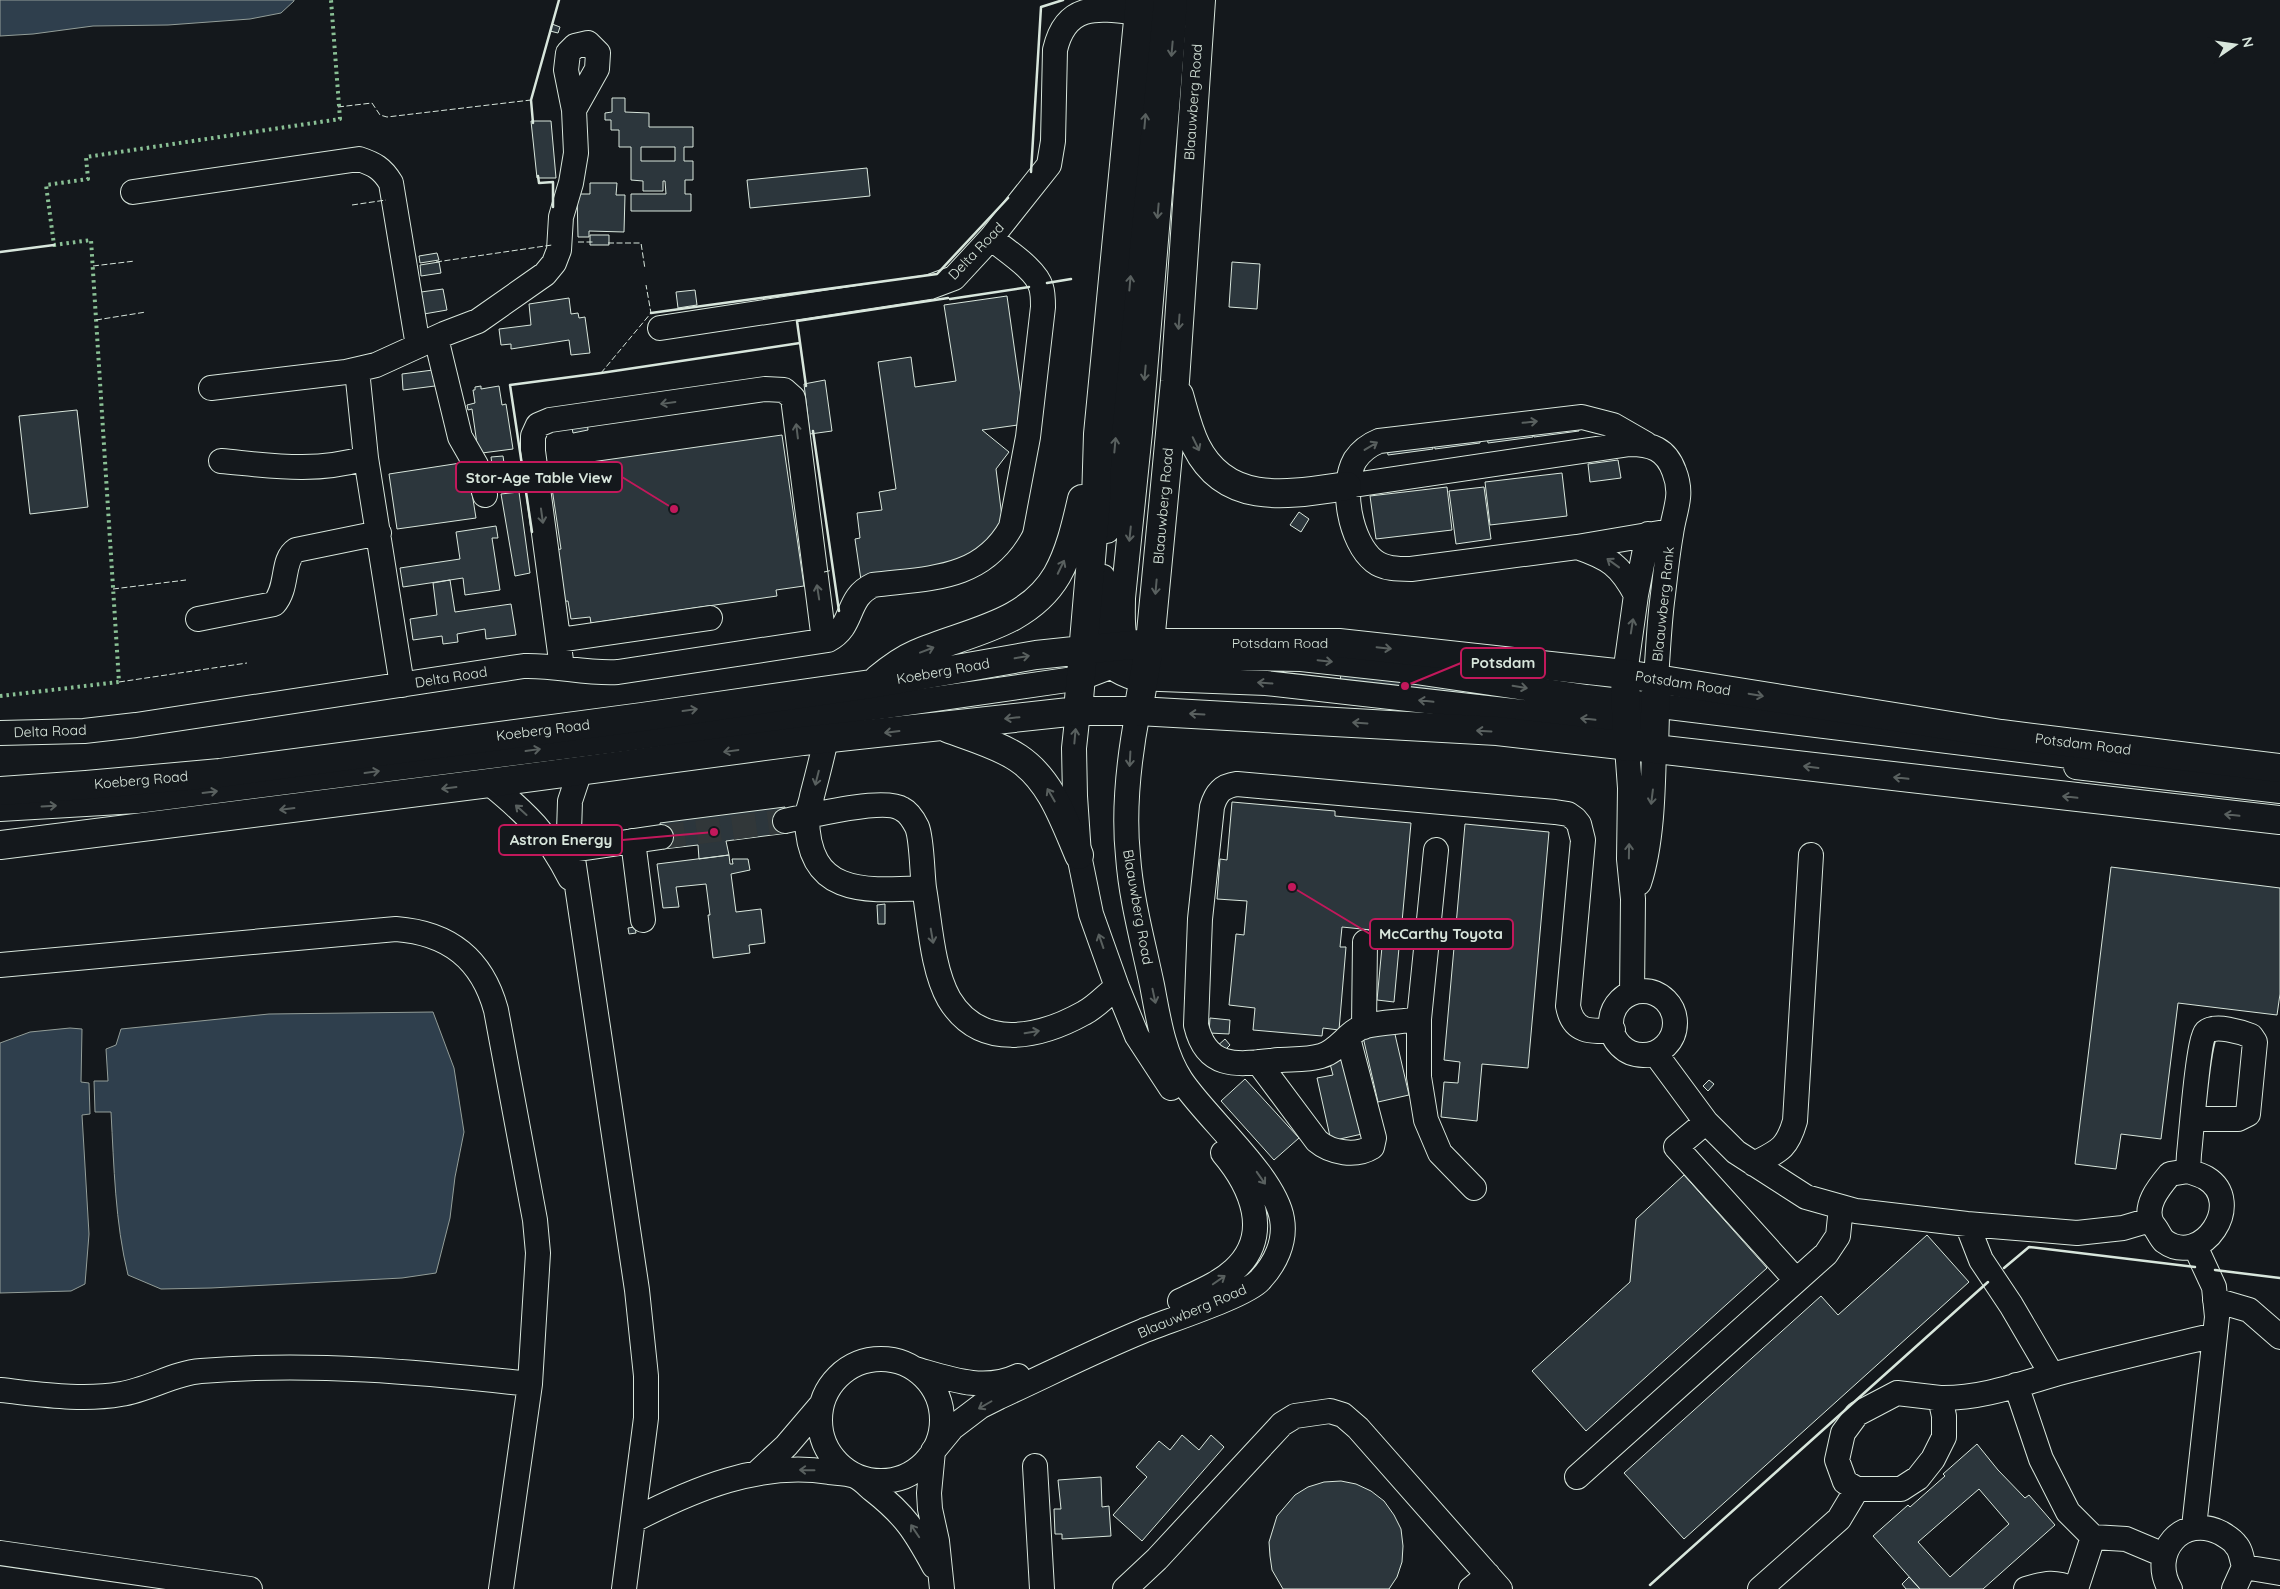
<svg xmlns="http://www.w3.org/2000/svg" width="2280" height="1589" viewBox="0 0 2280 1589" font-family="Quicksand,sans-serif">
<rect width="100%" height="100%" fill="#14181c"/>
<path fill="#2f3f4d" stroke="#939e99" d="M0,0H294V1L281,13L250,19L168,25L93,26L33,34L0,36Z
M433,1012L454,1068L464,1132L455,1177L450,1218L436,1273L402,1278L211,1288L161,1289L128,1275C115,1222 114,1166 111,1112H95L94,1081H108L106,1049L116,1045L121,1029L269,1014Z
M70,1028L82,1029L81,1082L89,1083L90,1114L82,1115L89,1234L85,1284L71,1291L0,1293V1043L30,1032Z"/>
<path fill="#2c363c" stroke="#d8e6dc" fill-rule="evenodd" d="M552,24L560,27L558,33L550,31Z
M612,98H625V112L649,113V127H693V147H684V161H693V180H685V194H691V211H631V194H666L665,181H663V191H643V181L631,180V147H619V130H611V120H605V113L612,112ZM641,147H675V161H641Z
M531,121H551L556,178H537Z
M867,168L870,196L750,208L747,180Z
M590,183H617L616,195H625L624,232L589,231V237H578L577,194H590Z
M590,235H609V245H590Z
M437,253L439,260L420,263L419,256Z
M439,262L441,273L421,276L420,265Z
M1232,262L1260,264L1257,309L1229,307Z
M443,289L447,310L424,314L421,292Z
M695,290L697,305L678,308L676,292Z
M1007,296L1025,424L982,430L1009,452L996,469L1003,525L963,565L861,580L855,539L860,538L857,513L882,510L879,492L896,489L878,362L911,357L915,387L956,381L944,305Z
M569,298L571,314L578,313L579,318L585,317L590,353L571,355L569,340L511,349V344L501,345L499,329L531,325L529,304Z
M433,370L435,386L403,390L402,374Z
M825,380L832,431L810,434L804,384Z
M481,386V389L499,386L502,405L506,404L513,449L482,453L478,451L472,409L468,410L467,405L475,403L473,390H475V387Z
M77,410L88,507L30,514L19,416Z
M587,421L588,430L573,433L571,423Z
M1578,426L1579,431L1534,437L1533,431Z
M1532,431L1533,437L1488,443L1487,437Z
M782,435L804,586L776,590L777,596L591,623L590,617L571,619L568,601L557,602L549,551L561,549L549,468Z
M1480,437V443L1435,449L1434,443Z
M1432,443L1433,449L1388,455L1387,449Z
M503,456L504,463L492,465L491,457Z
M1618,460L1621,478L1590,482L1588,464Z
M467,462L476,518L397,529L389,474Z
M1562,473L1567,516L1490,525L1485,482Z
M1447,487L1452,530L1376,539L1370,496Z
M1484,487L1491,539L1456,544L1449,491Z
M519,492L530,573L515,576L501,494Z
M1299,512L1309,519L1301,532L1290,525Z
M496,526L498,538H492L500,590L465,595L463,578L403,587L400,568L460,559L456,532Z
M450,580L455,612L511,604L516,635L486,639L485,629L457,634L458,642L443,644L442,636L413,640L410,619L437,615L433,583Z
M1341,672L1469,687L1467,700L1340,684Z
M1232,802L1335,811V816L1411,823L1401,933L1342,927L1340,947H1346L1339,1030L1323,1028L1322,1036L1253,1030L1255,1008L1229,1005L1236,934L1244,935L1247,901L1217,899L1220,859L1227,860Z
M785,807L788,833L726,841L729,855L699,859L698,845L663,849L660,823Z
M1465,824L1549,832L1528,1068L1482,1064L1477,1121L1441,1117L1444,1082L1458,1083L1460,1062L1444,1060Z
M729,855L730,864H733L732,859H748L750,870L731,874L736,912L761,909L765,943L749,945L750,953L713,958L708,915H710L706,884L676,887L679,907L663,908L657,864Z
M2111,867L2280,888V994L2277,1015L2178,1003L2161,1139L2121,1134L2116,1169L2075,1164Z
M885,904V924H878L877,905Z
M635,927L636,933L629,934L628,928Z
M1383,936L1400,937L1394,1002L1377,1000Z
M1210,1018L1230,1020L1229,1034L1209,1033Z
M1394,1030L1409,1095L1378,1102L1363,1037Z
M1225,1039L1230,1045L1221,1054L1215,1048Z
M1345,1056L1362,1134L1331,1141L1317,1078L1333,1075L1329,1060Z
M1245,1079L1299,1138L1274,1160L1221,1101Z
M1709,1080L1714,1084L1708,1091L1703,1086Z
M1684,1175L1767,1268L1586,1431L1532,1371L1630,1282L1636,1219Z
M1927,1235L1969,1282L1684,1539L1624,1473L1821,1296L1838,1315Z
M1182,1435L1199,1450L1211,1435L1224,1447L1142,1541L1113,1515L1147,1477L1136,1467L1159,1441L1170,1450Z
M1977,1444L1998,1470L2025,1498L2029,1495L2055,1525L1983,1589H1920L1873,1536L1908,1505L1910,1507L1945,1476L1943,1474ZM1979,1489L2009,1524L1950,1577L1918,1542Z
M1101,1477L1102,1507L1109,1506L1111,1536L1062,1539V1534H1055L1054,1509H1061L1058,1480Z
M1341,1481L1356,1484L1371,1491L1384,1501L1394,1515L1401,1529L1403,1546L1402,1562L1397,1577L1389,1589H1283L1272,1570L1270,1556L1269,1542L1277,1516L1295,1495L1308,1487L1324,1482Z
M1909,1577L1920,1589H1906L1902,1584Z"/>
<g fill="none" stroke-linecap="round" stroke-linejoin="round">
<path stroke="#313739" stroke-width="24" stroke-dasharray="24 12" stroke-linecap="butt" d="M661,837L785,821"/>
<g stroke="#d8e6dc" stroke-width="26">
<path id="minor" d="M133,192L359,159C374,164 382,168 391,183L418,346
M660,328L930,287L954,278L991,238L1049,165L1053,141L1055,50C1066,2 1099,8 1138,13
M436,338L460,437L476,465L485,495
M357,370L366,458L402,685
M211,388L346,372L376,365L444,334L478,321L545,274L554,263L559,250L561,217L571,183L576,153L574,110L566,70L568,53L575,46L588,43L598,53L597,69L574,110
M1646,444L1613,425L1582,417L1379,441C1369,445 1361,451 1355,460C1340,486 1350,542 1374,561C1384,569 1398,569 1411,569L1577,547L1671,531
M221,461C274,466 314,473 366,458
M1347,486L1630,444C1651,444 1666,449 1674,471C1684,496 1674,510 1671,534C1667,556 1665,579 1662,602C1659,627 1658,652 1656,678
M1107,531L1155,0
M1577,547C1609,558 1620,565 1636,595
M1103,577C1100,601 1096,647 1113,667C1118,673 1127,675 1134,678L1266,683L1585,719L1645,723
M198,619L274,604C289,587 281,560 296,550L379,533
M559,640L710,618
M1136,657C1120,644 1123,617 1123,598L1140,432L1176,0
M562,668L533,451V436L538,425L550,420L765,389L784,390L793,398L824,640
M1625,674L1636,595L1648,534
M1078,711L1074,748L1075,796L1079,855L1091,914L1117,987L1137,1036L1171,1088
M0,733L84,731L136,725L524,666C556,665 586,674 618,672L828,640C855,626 845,598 873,585C927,578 981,581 1011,527L1028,437L1043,307C1043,300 1043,293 1041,287C1036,269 1006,251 991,238
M1627,747L1630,788L1629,859L1633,899L1632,993
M2076,767L2280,791
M580,771L570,801L569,832L637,1290L646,1376V1418L624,1589
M489,783C526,813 548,834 570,878
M0,809L137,801L886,706L1081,678L1136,657L1148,656L1301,659L1402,670L1587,697L2094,759
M785,821C809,816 884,797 902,809C908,812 914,821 917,827C922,839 922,873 924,888C864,891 808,896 807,818C807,811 811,803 812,796C817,777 822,758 826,739
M633,841L643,920
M572,850L661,837
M1436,850L1419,1019V1077L1426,1120L1440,1153L1474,1188
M1639,883C1652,844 1653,790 1654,749
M924,888C930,922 932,969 949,999C980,1051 1039,1038 1084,1013C1096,1007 1106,995 1117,987
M0,965L396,929C449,933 482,959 496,1010L535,1220L538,1253L530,1384L501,1589
M1611 1023a32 32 0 1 1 64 0a32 32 0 1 1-64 0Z
M1419,1019C1401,1022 1382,1022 1365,1026C1348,1031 1339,1051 1321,1056C1308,1060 1292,1059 1279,1060C1241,1064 1207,1072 1196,1025L1200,919L1212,807C1216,793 1222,786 1237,784L1555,812L1568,814L1575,819L1579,824L1583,840L1568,1006C1573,1033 1591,1032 1613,1030
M1364,1027L1365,942
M1655,1053L1706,1122L1736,1152L1806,1197L1856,1211L1967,1224L2077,1233L2123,1228L2150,1220
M1258,1062L1317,1141C1331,1153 1356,1157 1372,1147L1374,1138L1348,1038
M1706,1122L1676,1147L1796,1280
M1754,1164C1779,1151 1787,1149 1795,1121L1811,855
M2188,1171L2189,1154C2191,1137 2198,1040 2206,1032C2215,1024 2241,1032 2251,1036L2255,1042L2248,1114L2238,1119H2193
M2188,1171C2194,1173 2201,1175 2206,1178C2246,1202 2202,1269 2164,1241C2160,1237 2157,1229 2153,1225C2142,1207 2159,1187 2170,1174Z
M1967,1224L1981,1260L2011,1305L2052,1375
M2215,1300L2249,1310L2280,1337
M1180,1301C1198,1292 1219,1284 1234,1270C1273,1235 1251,1186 1223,1153
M820 1420a61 61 0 1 1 122 0a61 61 0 1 1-122 0Z
M915,1369C950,1379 984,1392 1018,1376
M2016,1385L2041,1459L2068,1512L2093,1537L2126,1539L2164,1555
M0,1390C39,1394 82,1401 121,1394C148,1390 174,1373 201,1371C311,1362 420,1372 530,1384
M1897,1393L1940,1398L1944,1416V1437L1933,1459L1918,1478L1901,1489H1857L1845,1482L1837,1460L1843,1433L1857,1414Z
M1940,1398C1982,1399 2023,1383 2063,1372C2114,1359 2165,1347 2215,1335
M1035,1466L1042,1589
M758,1472L786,1446L821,1405
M1577,1477L1826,1254L1838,1236L1841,1207
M634,1520C694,1489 760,1461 829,1472C837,1473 848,1473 855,1476C862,1479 868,1486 873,1490C905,1515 915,1531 934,1566
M2194,1527L2217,1317L2214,1287L2195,1246
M0,1553L250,1589
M2244,1567L2280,1573
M942,1589L937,1541L930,1509L929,1493L933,1451L952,1428L981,1406L999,1397C1047,1375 1094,1351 1143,1331C1167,1321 1246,1296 1260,1280C1275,1264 1286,1242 1282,1219C1275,1176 1206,1118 1181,1080C1163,1053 1158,1016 1152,985C1143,942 1131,899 1128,856C1123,808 1129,758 1138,711
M1125,1589L1157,1559L1282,1424L1295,1416L1330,1411L1343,1415L1358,1428L1500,1589
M1471,1589L1488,1575
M1760,1589L1839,1519L1857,1489
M2026,1589C2046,1583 2054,1581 2074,1589
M2076,1589L2093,1537
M2170,1589C2149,1553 2182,1513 2221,1533C2226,1536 2233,1540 2236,1545C2241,1550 2242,1560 2244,1567L2234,1589"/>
</g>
<g stroke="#d8e6dc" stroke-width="30">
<path id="major" d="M1179,395C1184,412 1188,430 1196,446C1227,508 1291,494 1347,486
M1625,674L1627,747
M878,679C890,669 902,660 916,654C966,632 1027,626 1057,575C1070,552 1076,525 1082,499
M1078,711L1096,501L1098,434L1140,0
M1138,711L1150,643L1175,381L1201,0
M947,728C970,737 997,744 1018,758C1051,780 1064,820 1079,855
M1654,749L1656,678
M0,791L86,785L220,773L642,717L871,684L1036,655L1150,643H1339L1625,674L2001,734L2280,768
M0,845L489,783L803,741L1078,711H1138L1497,731L2280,820"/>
</g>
<use href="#minor" stroke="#14181c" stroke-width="24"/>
<use href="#major" stroke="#14181c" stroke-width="28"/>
<path stroke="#8ac095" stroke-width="4" stroke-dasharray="2.5 4" stroke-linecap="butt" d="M0,696L119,682L91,240L54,245L46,185L88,179L86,157L340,119L331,0"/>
<path stroke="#d8e6dc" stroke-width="1" stroke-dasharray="6 2.5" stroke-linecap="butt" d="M338,107L372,103L380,115L387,117L531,100
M352,205L386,200
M578,242H593
M608,243H641L645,269
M436,262L552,245
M93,266L135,261
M96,320L146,312
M601,373L651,313L646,285
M824,572L833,570
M113,589L186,580
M119,682L247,663"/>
<path stroke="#d8e6dc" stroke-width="2.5" d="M533,123L531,100L559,0
M1031,172L1041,7L1063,0
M538,176L539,183L553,182V207
M0,252L54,245
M1047,283L1071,279
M950,299L1029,287
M651,313L937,274L1008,198
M806,386L797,321L948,298
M813,431L839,611
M532,532L510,385L601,373L800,343
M2004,1268L2029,1247L2195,1267
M2215,1270L2280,1278
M1650,1585L1988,1282"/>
</g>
<defs><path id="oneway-shaft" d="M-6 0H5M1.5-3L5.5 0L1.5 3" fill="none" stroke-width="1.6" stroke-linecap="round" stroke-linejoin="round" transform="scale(1.25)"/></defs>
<g stroke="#59605f">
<use href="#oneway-shaft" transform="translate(1172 49) rotate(95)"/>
<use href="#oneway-shaft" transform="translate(1145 121) rotate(-85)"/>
<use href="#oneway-shaft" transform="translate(1158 211) rotate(95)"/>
<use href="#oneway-shaft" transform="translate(1130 283) rotate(-85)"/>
<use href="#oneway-shaft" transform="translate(1179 322) rotate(94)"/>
<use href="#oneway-shaft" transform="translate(1145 373) rotate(95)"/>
<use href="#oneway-shaft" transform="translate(668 403) rotate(172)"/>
<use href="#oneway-shaft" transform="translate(1530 422) rotate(-6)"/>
<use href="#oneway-shaft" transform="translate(797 431) rotate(-97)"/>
<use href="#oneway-shaft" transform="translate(1196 444) rotate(64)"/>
<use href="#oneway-shaft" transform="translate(1115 445) rotate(-85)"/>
<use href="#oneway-shaft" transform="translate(1371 446) rotate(-31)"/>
<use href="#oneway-shaft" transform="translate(542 516) rotate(82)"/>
<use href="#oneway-shaft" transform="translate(1130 534) rotate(96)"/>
<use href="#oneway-shaft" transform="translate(1613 563) rotate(-144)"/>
<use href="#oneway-shaft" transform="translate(1061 567) rotate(-64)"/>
<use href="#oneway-shaft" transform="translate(1156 587) rotate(95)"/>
<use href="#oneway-shaft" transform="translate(818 592) rotate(-99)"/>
<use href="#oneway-shaft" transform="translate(1632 626) rotate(-81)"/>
<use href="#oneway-shaft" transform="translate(1384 648) rotate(6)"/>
<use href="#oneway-shaft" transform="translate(927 650) rotate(-21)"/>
<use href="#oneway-shaft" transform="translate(1022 657) rotate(-10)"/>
<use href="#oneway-shaft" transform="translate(1325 661) rotate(6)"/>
<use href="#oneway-shaft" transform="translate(1265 683) rotate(-176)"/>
<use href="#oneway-shaft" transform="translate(1520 687) rotate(9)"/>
<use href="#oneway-shaft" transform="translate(1756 695) rotate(10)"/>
<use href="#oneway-shaft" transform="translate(1426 701) rotate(-174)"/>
<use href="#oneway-shaft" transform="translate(690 710) rotate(-8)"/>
<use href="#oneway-shaft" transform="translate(1197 714) rotate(-177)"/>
<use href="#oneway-shaft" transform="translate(1012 718) rotate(174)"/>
<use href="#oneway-shaft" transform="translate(1588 719) rotate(-174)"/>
<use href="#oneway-shaft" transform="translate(1360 723) rotate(-176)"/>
<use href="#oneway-shaft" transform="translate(1484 731) rotate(-177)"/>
<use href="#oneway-shaft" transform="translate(892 732) rotate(173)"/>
<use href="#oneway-shaft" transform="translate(1075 736) rotate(-85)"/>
<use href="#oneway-shaft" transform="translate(533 750) rotate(-8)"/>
<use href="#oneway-shaft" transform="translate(731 751) rotate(172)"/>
<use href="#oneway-shaft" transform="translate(1130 759) rotate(93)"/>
<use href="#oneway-shaft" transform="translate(1811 767) rotate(-173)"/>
<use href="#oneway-shaft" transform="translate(372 772) rotate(-8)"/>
<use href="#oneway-shaft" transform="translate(817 778) rotate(104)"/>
<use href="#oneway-shaft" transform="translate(1901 778) rotate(-174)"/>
<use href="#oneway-shaft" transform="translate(449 788) rotate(173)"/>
<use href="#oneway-shaft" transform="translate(210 792) rotate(-7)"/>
<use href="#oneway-shaft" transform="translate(1051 795) rotate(-120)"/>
<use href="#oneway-shaft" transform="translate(1652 797) rotate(97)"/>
<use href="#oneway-shaft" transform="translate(2070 797) rotate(-174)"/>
<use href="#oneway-shaft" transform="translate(49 806) rotate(-3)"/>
<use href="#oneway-shaft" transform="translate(287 809) rotate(173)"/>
<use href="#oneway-shaft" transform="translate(521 810) rotate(-138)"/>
<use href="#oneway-shaft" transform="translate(2232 815) rotate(-174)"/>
<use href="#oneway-shaft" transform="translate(1629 851) rotate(-89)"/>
<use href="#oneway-shaft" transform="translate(932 936) rotate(80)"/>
<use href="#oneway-shaft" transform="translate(1101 941) rotate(-109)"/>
<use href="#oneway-shaft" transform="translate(1154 996) rotate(78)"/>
<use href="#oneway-shaft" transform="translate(1032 1032) rotate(-9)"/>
<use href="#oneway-shaft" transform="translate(1261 1178) rotate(55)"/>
<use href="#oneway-shaft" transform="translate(1219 1280) rotate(-35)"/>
<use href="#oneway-shaft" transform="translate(985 1405) rotate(150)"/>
<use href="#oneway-shaft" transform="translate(807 1470) rotate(-179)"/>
<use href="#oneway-shaft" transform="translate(915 1531) rotate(-124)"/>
</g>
<g text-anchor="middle" stroke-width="4" stroke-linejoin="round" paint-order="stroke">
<g font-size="14" fill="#d8e6dc" stroke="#14181c">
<text transform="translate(1193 102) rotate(-86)" y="5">Blaauwberg Road</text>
<text transform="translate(976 251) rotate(-46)" y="5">Delta Road</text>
<text transform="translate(1163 506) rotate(-85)" y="5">Blaauwberg Road</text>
<text transform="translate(1663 604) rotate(-84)" y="5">Blaauwberg Rank</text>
<text x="1280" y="648">Potsdam Road</text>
<text transform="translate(943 671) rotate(-10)" y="5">Koeberg Road</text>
<text transform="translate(451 677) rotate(-9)" y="5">Delta Road</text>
<text transform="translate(1683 683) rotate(9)" y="5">Potsdam Road</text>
<text transform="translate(543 730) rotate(-7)" y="5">Koeberg Road</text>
<text transform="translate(50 731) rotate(-2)" y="5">Delta Road</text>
<text transform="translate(2083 744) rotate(7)" y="5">Potsdam Road</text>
<text transform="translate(141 780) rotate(-5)" y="5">Koeberg Road</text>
<text transform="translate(1138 907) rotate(80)" y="5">Blaauwberg Road</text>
<text transform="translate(1192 1311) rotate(-23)" y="5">Blaauwberg Road</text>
</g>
</g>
<path fill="none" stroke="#c2185b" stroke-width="2" d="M674 509L622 477M1405 686L1461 663M714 832L622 840M1292 887L1370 934"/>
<g fill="#c2185b" stroke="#14181c" stroke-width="2">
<circle cx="674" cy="509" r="5"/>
<circle cx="1405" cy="686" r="5"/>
<circle cx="714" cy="832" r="5"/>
<circle cx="1292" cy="887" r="5"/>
</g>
<g fill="#14181c" stroke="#c2185b" stroke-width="2">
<rect x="456" y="462" width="166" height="30" rx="5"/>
<rect x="1461" y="648" width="84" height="30" rx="5"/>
<rect x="499" y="825" width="123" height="30" rx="5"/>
<rect x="1370" y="919" width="143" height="30" rx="5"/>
</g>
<g font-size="15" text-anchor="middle" font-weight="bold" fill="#d8e6dc">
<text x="539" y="483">Stor-Age Table View</text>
<text x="1503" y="668">Potsdam</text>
<text x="561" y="845">Astron Energy</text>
<text x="1441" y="939">McCarthy Toyota</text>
</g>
<g transform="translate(2235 45) rotate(77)" stroke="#14181c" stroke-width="4" paint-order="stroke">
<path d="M0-4L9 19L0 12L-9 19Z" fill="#d8e6dc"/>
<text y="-8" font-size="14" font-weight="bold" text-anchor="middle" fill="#d8e6dc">N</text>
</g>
</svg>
